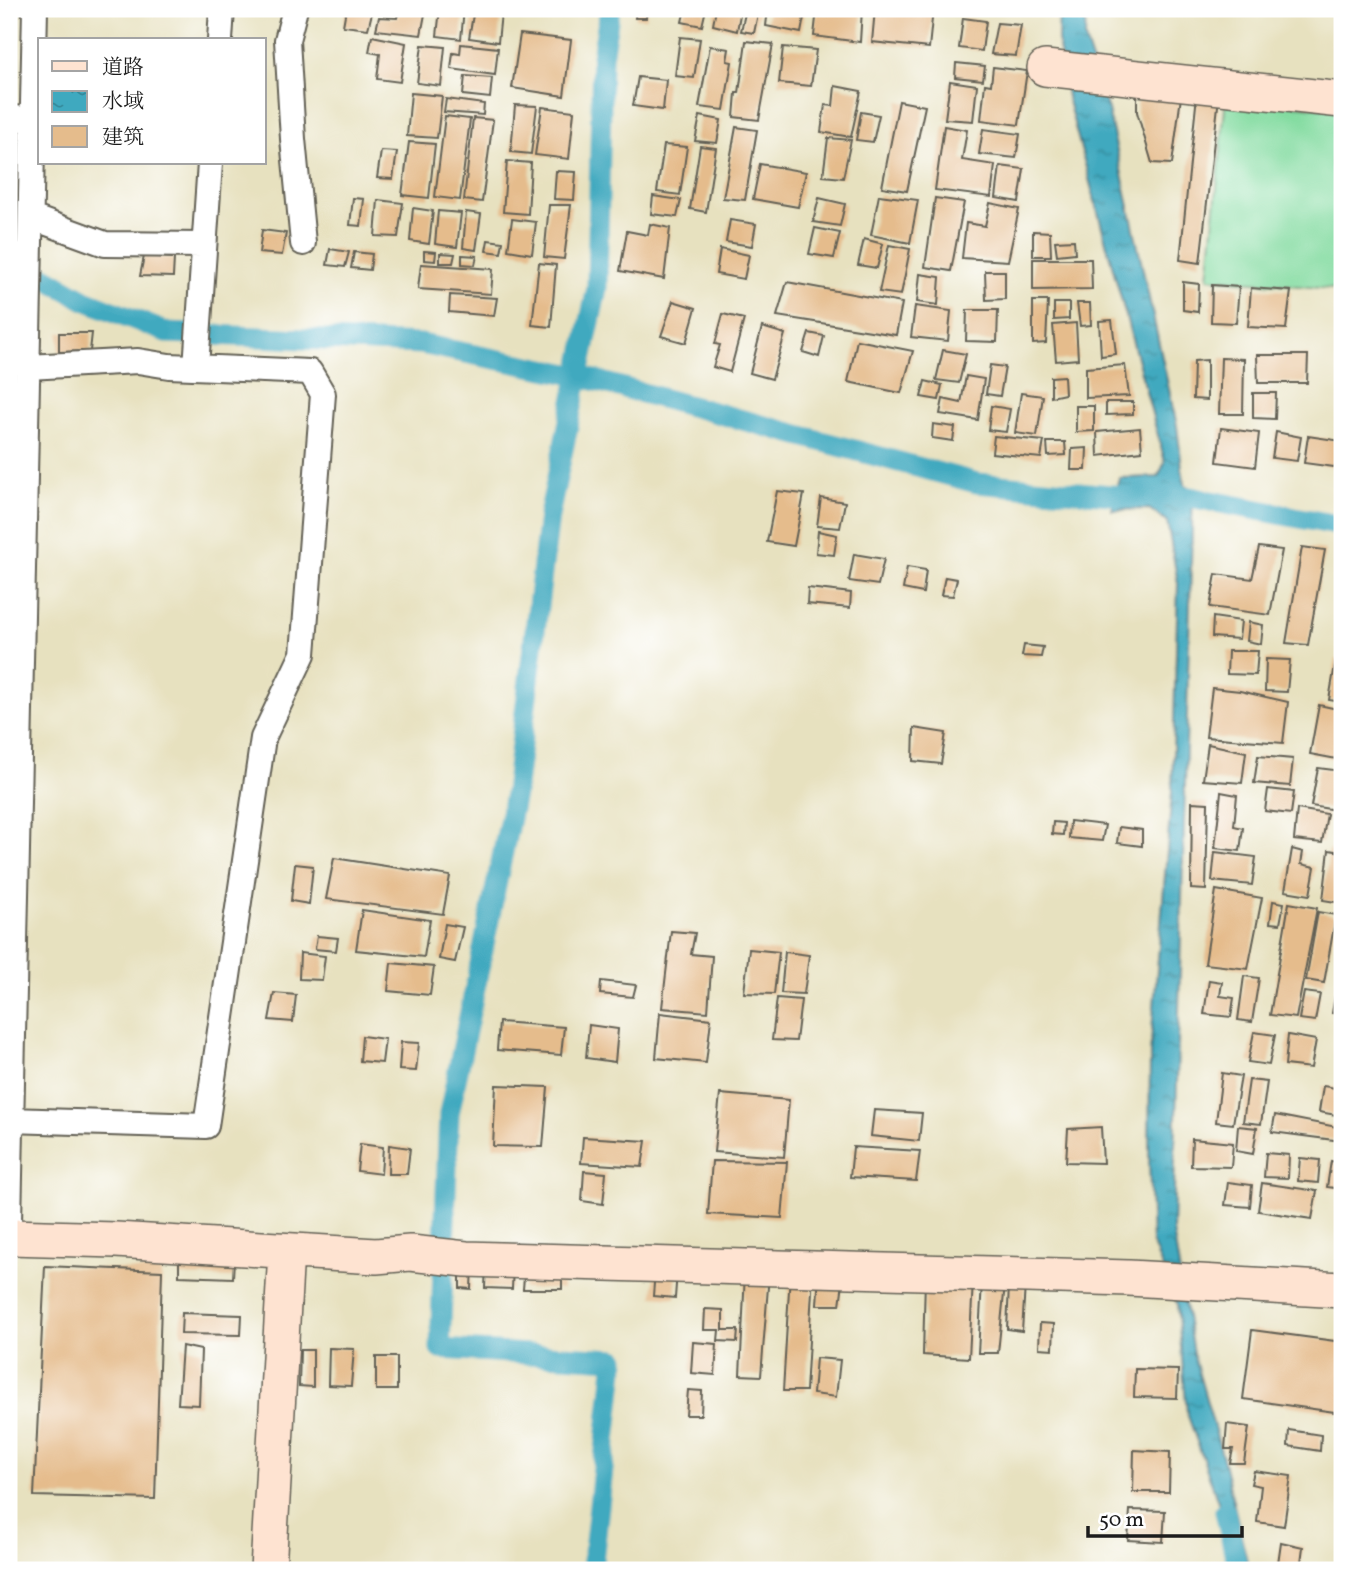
<svg xmlns="http://www.w3.org/2000/svg" width="1351" height="1579" viewBox="0 0 1351 1579" font-family="Vollkorn,'Noto Serif SC',serif">
<defs>
<pattern id="water-ripples" width="26" height="14" patternUnits="userSpaceOnUse" patternTransform="scale(1.75)"><rect width="26" height="14" fill="#3fa9bf"/><path d="M2 4q2-2 4 0t4 0M15 11q2-2 4 0t4 0" fill="none" stroke="#34899a"/></pattern>
</defs>
<rect width="100%" height="100%" fill="#fff"/>
<filter id="ink" filterUnits="userSpaceOnUse"><feTurbulence type="fractalNoise" baseFrequency=".0143" numOctaves="2"/><feDisplacementMap in="SourceGraphic" scale="14" xChannelSelector="R" yChannelSelector="G"/><feConvolveMatrix kernelMatrix="1 2 1 2 8 2 1 2 1" color-interpolation-filters="sRGB"/></filter>
<filter id="wash" filterUnits="userSpaceOnUse"><feTurbulence type="fractalNoise" baseFrequency=".00686" numOctaves="4" result="noise"/><feDisplacementMap in="SourceGraphic" scale="28" xChannelSelector="R" yChannelSelector="G"/><feGaussianBlur stdDeviation="1.57" result="paint"/><feColorMatrix in="noise" values="0 0 0 0 0 0 0 0 0 0 0 0 0 0 0 0 0 1.4 0 .05"/><feComposite in="paint" operator="in"/></filter>
<g filter="url(#wash)">
<rect width="100%" height="100%" fill="#e7e1bf"/>
<path fill="#83dba0" stroke="#507c5e" stroke-width="2" d="M1226,97L1339,110L1332,166L1342,168V290L1208,278Z"/>
<path fill="url(#water-ripples)" stroke="#2e626e" stroke-width="2" d="M1059,9H1086L1085,39L1108,110L1177,426L1184,484L1193,490L1173,1231L1193,1353L1224,1462L1249,1570H1242L1187,1413L1177,1304L1152,1242L1149,1160L1150,1054L1172,791L1178,583L1167,521L1149,509L1112,510L1120,478L1158,477L1165,462L1067,97L1058,40Z"/>
<g fill="none" stroke-linecap="round" stroke-linejoin="round">
<path stroke="#3fa9bf" stroke-width="21" d="M9,257L85,300L168,333L421,344L579,376L977,483L1133,497L1179,495L1342,526
M1225,1511L1238,1570
M592,1570L615,1359L440,1349L449,1114L515,794L549,516L597,288L602,57L610,9"/>
</g>
<g id="blocks">
<path fill="#e5bc8c" d="M346,9H373L368,29L343,26Z
M399,9H426L421,35L376,30L379,17L397,18Z
M440,9H464L461,39L437,36Z
M474,9L501,13L498,42L469,38Z
M544,9H577L576,15Z
M636,9H647L646,18H635Z
M685,9H706L702,26L682,22Z
M716,9H741L737,31L713,25Z
M746,9H759L754,33L741,31Z
M768,9H789L805,12L801,33L766,26Z
M817,9H862L860,42L814,36Z
M875,9H933L929,48L872,42Z
M963,18L986,21L982,51L959,48Z
M997,23L1021,25L1016,56L991,54Z
M520,34L571,40L564,96L512,88Z
M372,36L406,43L400,82L377,79L380,54L369,52Z
M680,37L700,39L694,78L675,76Z
M746,41L773,44L759,120L734,117L736,93H739Z
M461,44L498,48L495,75L451,69L453,53L460,54Z
M422,45L445,47L441,86L417,83Z
M710,46L729,49L727,61L732,62L724,110L699,107Z
M783,47L816,50L811,86L779,83Z
M956,63L985,66L983,80L955,77Z
M993,67L1027,71L1019,125L981,120L985,84L991,85Z
M465,76L492,78L490,98L463,95Z
M638,77L666,80L663,110L633,106Z
M950,81L977,85L973,121L945,119Z
M835,86L861,91L851,137L821,132L825,105L833,106Z
M1137,91L1181,97L1172,164L1152,163L1137,112Z
M411,93L442,96L437,138L407,136Z
M1197,95L1219,97L1200,263L1180,260Z
M446,99L484,104L483,115L444,112Z
M899,101L925,106L907,191L882,187Z
M515,105L537,106L531,154L511,152Z
M542,107L574,111L569,159L535,155Z
M861,112L879,115L873,142L856,140Z
M445,116L470,119L460,200L435,197Z
M700,116L721,120L717,143L695,141Z
M473,118L493,120L482,202L464,200Z
M944,126L967,130L962,160L995,165L991,197L935,190Z
M736,127L757,130L745,200L723,198Z
M983,129L1020,134L1016,158L979,154Z
M828,138L851,140L843,178L823,176Z
M409,142L435,144L429,198L402,195Z
M664,145L687,147L680,195L657,192Z
M700,146L716,148L706,212L690,209Z
M381,151L397,152L393,179L377,178Z
M507,161L531,163L528,214L503,212Z
M760,164L806,172L798,207L753,199Z
M1000,166L1024,169L1019,202L996,198Z
M556,171L576,172L574,200L554,199Z
M879,195L918,200L910,243L871,235Z
M653,196L681,200L677,217L651,214Z
M353,198L364,199L361,226L350,225Z
M819,198L845,204L840,226L813,222Z
M935,198L964,202L951,271L925,267Z
M378,200L403,203L398,237L375,236Z
M990,203L1019,209L1008,261L962,258L966,223L985,226Z
M549,205H571L564,259L544,257Z
M413,208L433,211L429,244L410,241Z
M438,211L461,213L457,247L435,244Z
M466,212L481,214L476,250L463,248Z
M512,219L536,222L532,254L508,250Z
M730,220L756,224L752,246L726,242Z
M650,224L670,228L664,279L620,271L627,231L648,235Z
M815,228L840,233L834,258L809,254Z
M262,230L286,233L282,255L259,253Z
M1033,231L1050,232L1051,256H1033Z
M864,239L883,244L877,268L858,265Z
M488,240L503,242L501,253L486,251Z
M1074,240L1075,253L1057,255L1055,241Z
M889,245L910,249L901,295L879,292Z
M330,249L349,252L345,267L327,265Z
M720,249L749,255L744,279L716,274Z
M424,251L436,252L435,261L424,260Z
M354,252L372,254L370,270L351,268Z
M440,253L455,254L453,263H440Z
M462,255L477,256L475,265L462,264Z
M144,256L174,258L173,277L140,276Z
M1033,259H1091L1092,289L1033,290Z
M539,263L556,265L551,327L532,325Z
M421,264L493,269L491,294L418,289Z
M985,271H1005V299L986,300Z
M920,274L940,277L938,305L917,302Z
M787,282L902,303L896,335L777,316Z
M1183,282L1199,284L1198,312L1183,310Z
M1212,285L1239,287L1236,323L1211,322Z
M1251,288L1291,291L1286,329L1248,327Z
M450,295L497,298L494,316L449,312Z
M673,301L696,308L686,343L661,336Z
M1033,301H1048L1046,343L1033,344Z
M1054,303H1069V319L1054,320Z
M1077,303H1090L1091,325L1080,326Z
M915,306L951,311L948,341L911,337Z
M967,310H998L997,342L966,341Z
M723,314L744,319L730,372L713,367L720,345L715,344Z
M1112,320L1116,354L1101,356L1099,321Z
M1076,323L1078,359L1056,361L1053,325Z
M762,327L785,334L772,379L750,373Z
M59,333H92L90,351L59,352Z
M809,333L824,336L819,357L803,352Z
M857,340L913,351L901,393L848,382Z
M943,350L966,354L959,383L936,380Z
M1257,355H1308L1307,383H1258Z
M1221,358L1244,359L1243,414H1219Z
M1207,360V400L1193,399L1194,361Z
M990,365L1005,367L1000,396L986,394Z
M1125,365L1129,396L1086,398V368Z
M966,376L984,379L978,420L940,414L943,399L961,403Z
M1064,376L1065,394L1051,397V377Z
M925,381L942,385L939,400L921,397Z
M1021,393L1043,396L1037,436L1015,433Z
M1253,393H1276L1275,419L1253,418Z
M1106,402H1133V414L1106,415Z
M991,406L1010,409L1006,432L988,430Z
M1076,406H1094V431L1076,432Z
M933,424L955,427L953,441L932,438Z
M1140,428L1142,451L1098,456L1097,432Z
M1221,428L1259,433L1255,467L1217,462Z
M1276,432L1301,437L1297,461L1272,458Z
M994,436L1044,441L1041,458L992,453Z
M1308,436L1342,441V468L1304,463Z
M1047,442H1065L1066,455L1048,456Z
M1087,448L1086,470H1071L1072,449Z
M777,491L804,494L794,546L767,542Z
M821,498L845,502L840,528L817,526Z
M818,531L837,535L834,555L816,553Z
M1259,547L1282,550L1270,615L1210,607L1216,574L1252,579Z
M1302,547L1325,550L1308,645L1286,643Z
M854,554L884,559L878,585L849,581Z
M907,567L926,570L923,593L903,589Z
M945,577L957,579L953,596L941,595Z
M808,588L851,593L850,608L807,604Z
M1213,617L1241,621L1239,639L1212,637Z
M1249,622L1263,625L1261,644L1247,641Z
M1024,645L1043,647L1041,657L1022,656Z
M1228,651H1258L1256,675L1227,674Z
M1266,659L1290,660L1287,692L1265,691Z
M1336,659L1342,661V702L1329,700Z
M1212,688L1240,691L1288,702L1283,743L1206,737Z
M1319,705L1342,710V760L1310,754Z
M914,728L946,733L941,764L913,761Z
M1208,744L1246,752L1242,783L1203,780Z
M1258,756L1293,759L1290,786L1254,783Z
M1318,768L1342,771L1336,810L1311,806Z
M1268,789L1294,792L1291,814L1265,811Z
M1221,792L1237,795L1234,826L1243,828L1240,851L1215,848Z
M1192,802L1208,803L1206,890L1191,889Z
M1297,809L1327,814L1322,843L1294,840Z
M1070,821L1105,825L1102,841L1069,838Z
M1053,822L1064,823L1063,835L1052,834Z
M1119,827L1142,830V846L1117,843Z
M1292,849L1303,852L1301,864L1315,867L1310,895L1285,891Z
M1329,850L1342,852V903L1323,900Z
M1215,852L1256,857L1252,885L1212,881Z
M334,858L450,876L443,914L326,899Z
M295,864L313,866L309,904L291,901Z
M1216,890L1262,898L1248,969L1205,964Z
M1273,901L1284,903L1280,924L1270,923Z
M1289,903L1317,908L1296,1018L1270,1015Z
M362,910L430,920L424,957L356,950Z
M1318,912L1336,915L1324,983L1306,980Z
M445,924L463,927L455,962L439,959Z
M671,931L695,933L691,954L712,956L708,1012L662,1008Z
M317,936L338,938L336,951L315,949Z
M749,949L779,952L774,994L744,993Z
M785,952L809,955L804,994L781,993Z
M300,953L325,956L322,980L299,979Z
M1341,961H1342V1014L1332,1013Z
M391,963L434,967L430,995L388,991Z
M1244,976L1259,978L1252,1022L1238,1020Z
M1209,980L1222,982L1220,996L1234,998L1231,1017L1204,1014Z
M601,981L636,985L633,997L600,994Z
M1304,992L1320,994L1315,1021L1299,1019Z
M274,993L296,995L293,1022L269,1020Z
M777,998L801,1000L796,1041L772,1040Z
M660,1013L711,1019L706,1063L656,1058Z
M499,1022L564,1027L561,1055L497,1050Z
M589,1025L618,1029L615,1062L586,1058Z
M1254,1032L1275,1035L1269,1065L1248,1062Z
M1288,1035L1316,1040L1311,1068L1285,1065Z
M362,1036L385,1039L382,1063L360,1061Z
M401,1042L419,1043L416,1071L399,1070Z
M1222,1073L1241,1076L1233,1124L1216,1122Z
M1249,1080L1267,1082L1261,1124L1243,1122Z
M496,1085L548,1087L543,1147L493,1146Z
M1323,1086L1342,1089V1116L1319,1112Z
M720,1094L789,1100L784,1157L714,1152Z
M874,1110L922,1113L919,1141L871,1136Z
M1275,1115L1342,1128V1141L1272,1132Z
M1238,1126L1257,1128L1253,1154L1236,1151Z
M1101,1127L1103,1163L1066,1162L1068,1129Z
M583,1137L646,1141L642,1167L581,1163Z
M1192,1139L1233,1143L1231,1167L1191,1166Z
M360,1144L383,1147L381,1174L357,1171Z
M389,1145L410,1148L407,1174H388Z
M853,1147L920,1151L916,1181L850,1177Z
M1266,1153L1289,1155L1288,1178L1264,1177Z
M1300,1158L1320,1160L1318,1183L1298,1181Z
M712,1161L787,1162L782,1218L708,1214Z
M1331,1161L1342,1163V1189L1327,1187Z
M584,1171L606,1173L603,1204L582,1201Z
M1228,1182L1252,1185L1250,1207L1225,1205Z
M1262,1183L1317,1191L1312,1219L1258,1211Z
M179,1257L234,1259L233,1278L179,1276Z
M486,1264L513,1266L512,1289L485,1288Z
M460,1265H472L471,1289L460,1288Z
M45,1266L162,1271L155,1499L34,1496Z
M525,1266H562V1289H523Z
M655,1270L677,1271L675,1298L653,1296Z
M745,1273L769,1274L761,1376L740,1375Z
M790,1273L813,1274L806,1391H783Z
M819,1274L844,1275L840,1305H817Z
M925,1278L973,1280L969,1358L923,1355Z
M982,1282L1005,1284L998,1353H978Z
M1009,1285H1025L1022,1331L1007,1329Z
M705,1309L723,1310V1330H738L737,1342L718,1341L719,1330H704Z
M182,1313L242,1315L241,1335L181,1334Z
M1040,1323L1054,1324L1053,1349L1039,1348Z
M1252,1330L1342,1342V1413L1243,1399Z
M693,1342L717,1344L715,1375L691,1373Z
M182,1346L201,1350L199,1405L178,1404Z
M329,1348L354,1349L351,1386L328,1385Z
M300,1350H313V1387L299,1386Z
M376,1357H397V1390H376Z
M816,1358L840,1360L836,1397L813,1394Z
M1135,1369L1178,1370L1177,1398L1134,1397Z
M688,1390L702,1391L701,1415H686Z
M1227,1424L1249,1427L1244,1463H1230L1233,1449H1225Z
M1289,1430L1321,1435L1320,1451L1288,1446Z
M1134,1450L1170,1452L1169,1492H1133Z
M1254,1471L1291,1476L1284,1526L1257,1522L1261,1486L1251,1484Z
M1130,1510L1165,1511L1163,1542L1128,1540Z
M1281,1542L1303,1547L1300,1570H1277Z
M1341,1553L1342,1570H1338Z"/>
</g>
</g>
<g filter="url(#ink)">
<use href="#blocks" fill-opacity="0" stroke="#636155" stroke-width="2"/>
<g fill="none" stroke-linecap="round" stroke-linejoin="round">
<g stroke="#636155" stroke-width="28">
<path id="street" d="M295,9L287,40L293,139L303,243
M220,40L222,9
M9,118L33,119
M31,217L105,244L203,245
M196,367L210,163
M9,1120L206,1126L263,738L303,654L323,394L310,372L169,366L138,361L28,367
M9,1222L35,9"/>
</g>
<g stroke="#636155" stroke-width="38">
<path id="secondary" d="M1045,68L1342,100
M9,1237L116,1240L376,1256L410,1253L466,1259L1129,1278L1342,1290
M268,1570L286,1251"/>
</g>
<use href="#street" stroke="#fff" stroke-width="24"/>
<use href="#secondary" stroke="#fee3d1" stroke-width="35"/>
</g>
</g>
<rect width="1351" height="1579" fill="none" stroke="#fff" stroke-width="35"/>
<rect x="38" y="38" width="228" height="126" fill="#ffffff" stroke="#a4a4a4" stroke-width="2"/>
<rect x="52" y="61" width="35" height="10" fill="#fee3d1" stroke="#a4a4a4" stroke-width="2"/>
<text x="102" y="74" font-size="21" fill="#1c1c1c">道路</text>
<rect x="52" y="91" width="35" height="21" fill="url(#water-ripples)" stroke="#a4a4a4" stroke-width="2"/>
<text x="102" y="108" font-size="21" fill="#1c1c1c">水域</text>
<rect x="52" y="126" width="35" height="21" fill="#e5bc8c" stroke="#a4a4a4" stroke-width="2"/>
<text x="102" y="144" font-size="21" fill="#1c1c1c">建筑</text>
<path d="M1088 1526v10h154v-10" fill="none" stroke="#1c1c1c" stroke-width="3.5"/>
<text x="1099" y="1526" font-size="21" fill="#1c1c1c" stroke="#ffffff" stroke-width="5" paint-order="stroke">50 m</text>
</svg>
